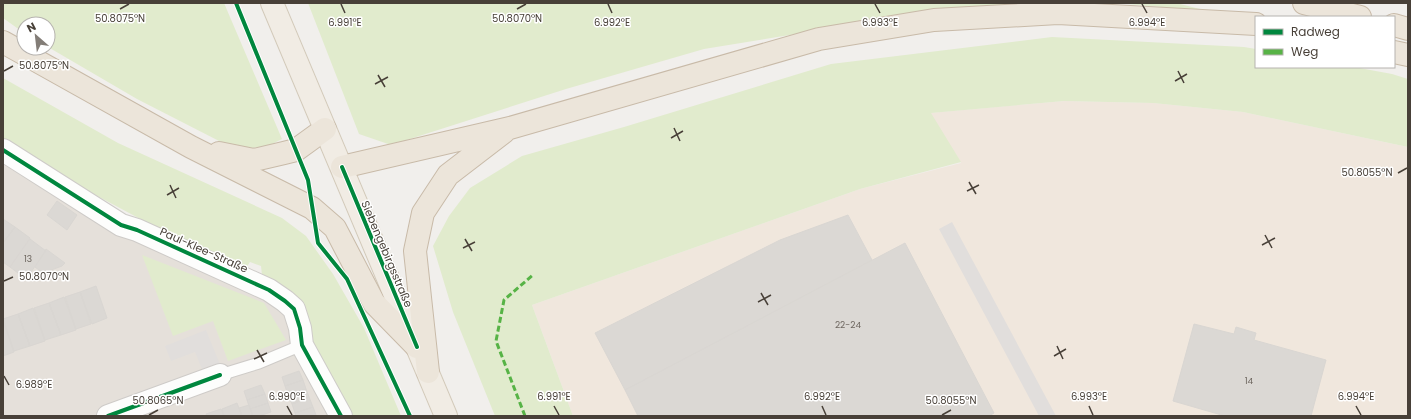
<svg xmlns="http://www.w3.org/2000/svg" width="1411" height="419" viewBox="0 0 1411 419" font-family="Poppins,sans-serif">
<rect width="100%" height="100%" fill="#f1efec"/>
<path fill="#e5e0da" d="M3,159L263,295L285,313L329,416H3Z"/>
<path fill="#f0e7dd" d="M1064,101L1153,103L1243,112L1408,147V416H573L532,305L860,189L961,163L930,113Z"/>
<path fill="#e1ebcd" d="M3,3H224L282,139L268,146L251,148L223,143L137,99L48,47V24H24V33L3,18Z
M308,3H1034L944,10L704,49L566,89L391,145L359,134Z
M1115,3H1176L1208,11Z
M1052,37L1244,47L1256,49V67H1354L1392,74L1408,79V147L1243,112L1153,103L1064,101L931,113L961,162L860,189L532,305L573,416H495L453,312L433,246L449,216L470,188L522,156L624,127L831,64Z
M3,78L118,143L282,218L306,236L333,274L364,328L401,416H347L315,354L300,300L288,289L262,275L261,266L250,262L246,268L161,230L56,174L3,138Z
M142,255L264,303L286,340L228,361L213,321L173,336Z"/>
<path fill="#e1dedc" d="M952,222L1056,416H1039L939,229Z
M206,330L221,367L204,374L195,352L171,361L165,346Z"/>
<path fill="#dbd8d4" stroke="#d9d6d2" d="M57,201L77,215L67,230L47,215Z
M848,215L872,260L625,390L595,333L780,240Z
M3,219L15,227L3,243Z
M15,227L30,238L10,267L3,262V243Z
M30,239L46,251L26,279L10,267Z
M905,243L994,413L989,416H638L625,390Z
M46,249L65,263L62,266L43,273L35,267Z
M96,286L107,318L92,324L80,292Z
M80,292L91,324L76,329L65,297Z
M64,297L76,330L61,335L49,303Z
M49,303L61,335L45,340L34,308Z
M33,308L45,341L30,346L18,314Z
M18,314L30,346L14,351L3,319Z
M3,321L14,352L3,356Z
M1194,324L1234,334L1236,327L1256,333L1254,340L1326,360L1311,416H1225L1173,401Z
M299,371L303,380L285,386L282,377Z
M303,380L306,389L288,395L285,386Z
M261,385L265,394L247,400L244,391Z
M306,389L309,397L292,404L288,395Z
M265,394L268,403L250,409L247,400Z
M309,397L313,407L295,413L292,404Z
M237,403L242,416H224L222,409Z
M268,403L271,412L259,416H253L250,409Z
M249,405L253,416H242L239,408Z
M313,407L316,415L296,416L295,413Z
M221,409L224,416H207L206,414Z"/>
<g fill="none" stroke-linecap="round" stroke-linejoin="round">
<g stroke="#cecbc8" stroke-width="13">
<path id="lane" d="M220,375L259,363L302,345"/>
</g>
<g stroke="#cecbc8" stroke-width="24">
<path id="street" d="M3,150L121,225L137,230L269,290L285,301L294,309L300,328L302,345L341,416
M108,416L220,375"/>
</g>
<g stroke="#d3caba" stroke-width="24">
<path id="primary" d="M272,3L446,416"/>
</g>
<g stroke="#c8baa8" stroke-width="24">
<path id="highway" d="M1304,3L1360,17
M1394,25L1408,29
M3,42L191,147L312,208L335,228L374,303L417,347
M1394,52L1408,55
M219,153L254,160L284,153L296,150L325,129
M342,167L510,128L819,39L934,20L1058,13L1256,24
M428,372L415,251L423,213L448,175L504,132"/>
</g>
<use href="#lane" stroke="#fdfdfc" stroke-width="11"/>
<use href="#street" stroke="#fdfdfc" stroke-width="22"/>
<use href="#primary" stroke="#f1ece4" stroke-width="22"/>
<use href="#highway" stroke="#ece5da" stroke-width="22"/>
<path stroke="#57b346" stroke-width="3" stroke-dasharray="6 3" stroke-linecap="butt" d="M525,416L496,341L504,300L534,274"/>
<g stroke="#fff" stroke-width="6">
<path id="cycleway" d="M236,3L308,180L318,243L347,279L410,416
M3,150L121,225L137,230L269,290L285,301L294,309L300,328L302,345L341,416
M342,167L417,347
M108,416L220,375"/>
</g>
<use href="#cycleway" stroke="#00873e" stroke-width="4"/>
</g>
<path fill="none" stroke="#484038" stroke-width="1.5" d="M341,4L345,13M608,4L612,13M875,4L880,13M1142,4L1147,13M120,9L129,4M517,9L526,4M4,71L13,66M1178,71L1184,83M378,75L385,87M1175,81L1187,74M375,84L388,77M674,128L680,141M671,138L683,131M1398,173L1407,168M969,182L976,194M170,185L176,198M967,191L979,185M167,195L179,188M1265,235L1272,248M465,239L472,251M1262,245L1275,238M463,248L475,242M4,281L13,277M761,293L768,305M758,302L771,295M1057,346L1063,359M257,350L264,362M1054,356L1066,349M254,359L267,353M4,376L9,385M287,406L292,415M554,406L559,415M822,406L826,415M1089,406L1093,415M1356,406L1361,415M149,415L158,410M942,415L951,410"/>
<g text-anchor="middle" stroke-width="3" stroke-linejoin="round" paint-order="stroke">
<g font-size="9" fill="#6e6760">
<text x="28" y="262">13</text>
<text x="848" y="328">22-24</text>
<text x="1249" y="384">14</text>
</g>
<g font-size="11" fill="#484038" stroke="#fff">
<text transform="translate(204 250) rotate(24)" y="4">Paul-Klee-Straße</text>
<text transform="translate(387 254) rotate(67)" y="4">Siebengebirgsstraße</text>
</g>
</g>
<g font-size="10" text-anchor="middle" fill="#484038" stroke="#fff" stroke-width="3" stroke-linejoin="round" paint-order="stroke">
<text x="120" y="22">50.8075°N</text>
<text x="517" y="22">50.8070°N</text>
<text x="345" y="26">6.991°E</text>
<text x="612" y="26">6.992°E</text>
<text x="880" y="26">6.993°E</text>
<text x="1147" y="26">6.994°E</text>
<text x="44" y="69">50.8075°N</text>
<text x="1367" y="176">50.8055°N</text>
<text x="44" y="280">50.8070°N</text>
<text x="34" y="388">6.989°E</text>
<text x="287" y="400">6.990°E</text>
<text x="554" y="400">6.991°E</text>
<text x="822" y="400">6.992°E</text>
<text x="1089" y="400">6.993°E</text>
<text x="1356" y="400">6.994°E</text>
<text x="158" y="404">50.8065°N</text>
<text x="951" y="404">50.8055°N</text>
</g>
<rect width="1411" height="419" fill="none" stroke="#484038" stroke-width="8"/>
<rect x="1255" y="16" width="140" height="52" fill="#ffffff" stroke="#b6b3af"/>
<rect x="1263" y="29" width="20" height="6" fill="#00873e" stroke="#b6b3af"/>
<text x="1291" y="36" font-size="12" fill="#484038">Radweg</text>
<rect x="1263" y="49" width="20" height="6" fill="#57b346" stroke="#b6b3af"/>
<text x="1291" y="56" font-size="12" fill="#484038">Weg</text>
<g transform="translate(36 36) rotate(332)"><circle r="19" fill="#ffffff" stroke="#b6b3af"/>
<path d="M0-3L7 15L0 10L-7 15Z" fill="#837d77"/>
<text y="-6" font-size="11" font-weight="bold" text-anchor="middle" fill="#484038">N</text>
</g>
</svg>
